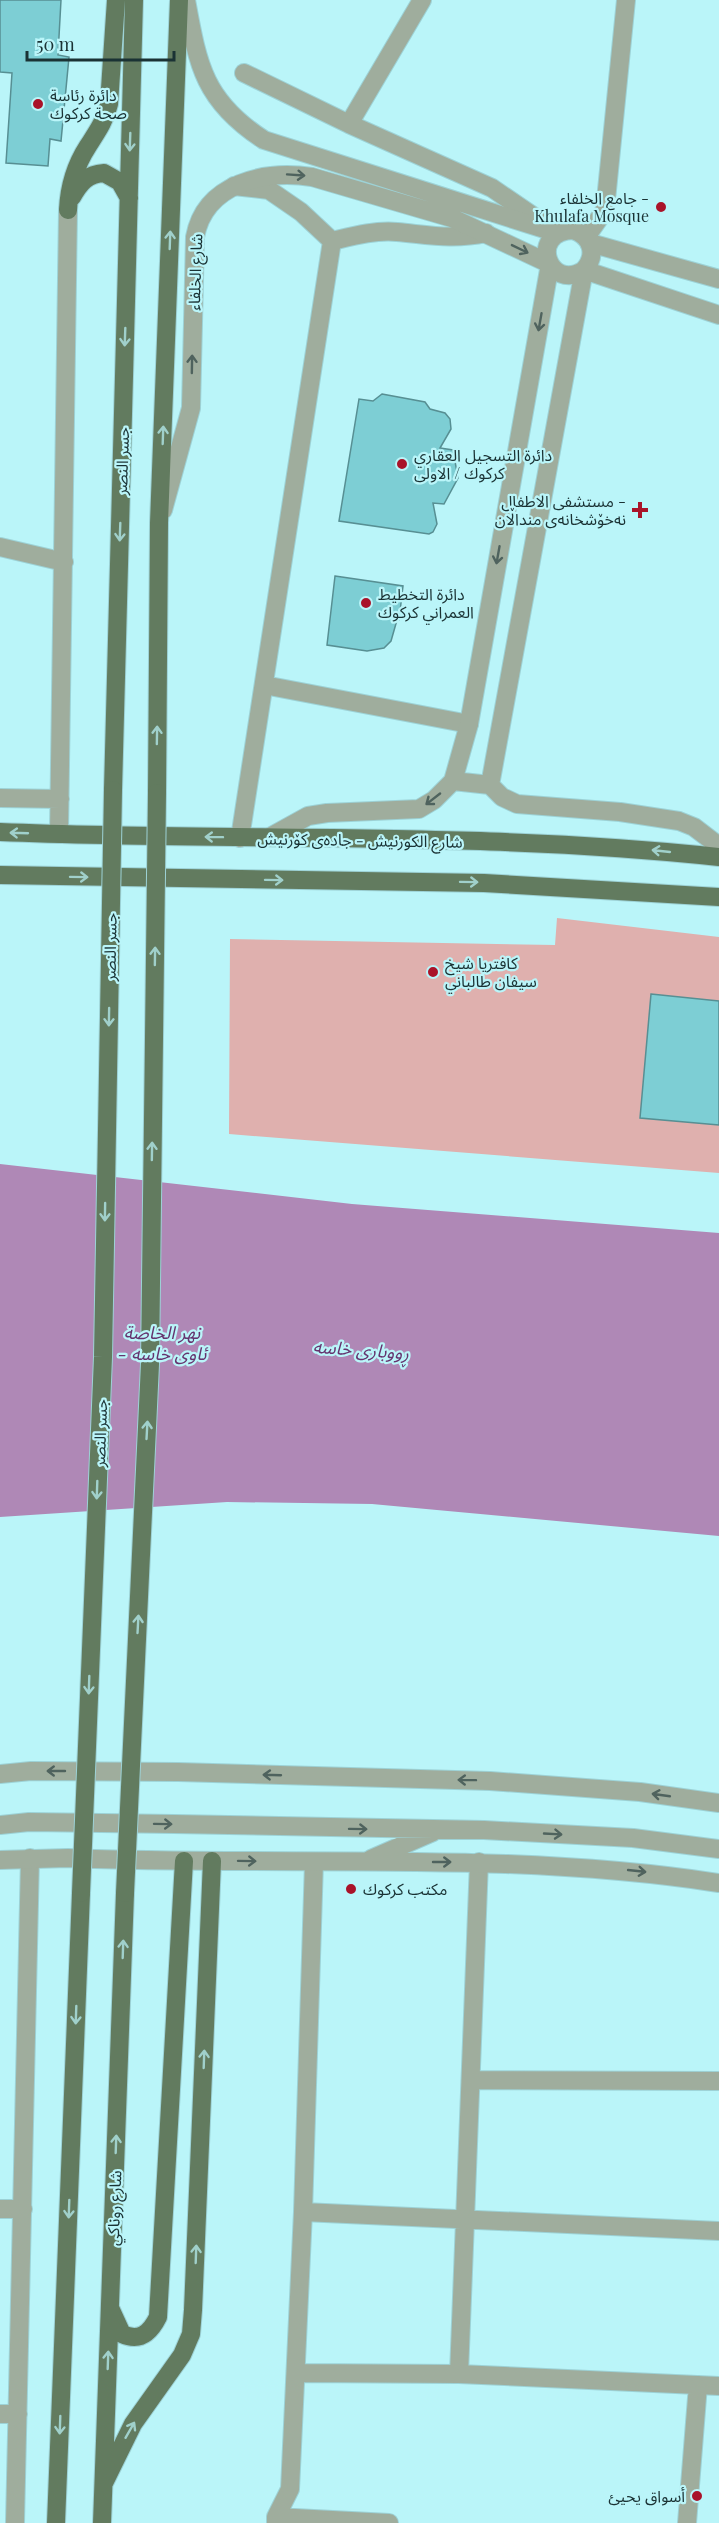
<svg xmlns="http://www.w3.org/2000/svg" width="719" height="2523" viewBox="0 0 719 2523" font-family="'Playfair Display','Noto Sans Arabic',serif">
<rect width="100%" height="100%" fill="#baf5f9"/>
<path fill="#dfb0ae" d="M557,918L719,937V1173L229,1134L230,939L555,945Z"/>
<path fill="#af88b6" d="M0,1164L352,1204L719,1233V1536L372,1504L227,1502L0,1517Z"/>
<path fill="#7dced4" stroke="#578f93" stroke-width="1.5" d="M0,0H61L58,55L69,57L61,141L50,139L48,166L6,163L12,73L0,72Z
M382,394L425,402L430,409L445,413L450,419L451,429L440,448L453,450L458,478L444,504L433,503L437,524L433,532L429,534L339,521L359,399L373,401Z
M335,576L403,586L399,620H397L391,641L384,648L367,651L327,645Z
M651,994L719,1001V1125L640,1118Z"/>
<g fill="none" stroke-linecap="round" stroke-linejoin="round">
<g stroke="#9dd2d6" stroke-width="20">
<path id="minor" d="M244,73L349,124L492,188L552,229
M349,124L422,0
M234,186L269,190L301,212L332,241
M586,237L605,210L626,0
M332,241C353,236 375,230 397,232C430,235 453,240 486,233
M0,547L64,562
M264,685L469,724
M0,798L60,799
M59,834L68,210
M240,838L332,241
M471,2080L719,2081
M0,2209H23
M303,2212L719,2231
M297,2373L459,2374L719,2386
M459,2374L479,1862
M0,2414H18
M276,2517L389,2523
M15,2523L30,1858
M276,2523V2517L290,2489L303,2212L314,1862
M687,2523L698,2385"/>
</g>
<g stroke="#9dd2d6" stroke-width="20">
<path id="tertiary" d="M186,0C198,66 204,101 264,140L557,233
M590,243L719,279
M163,510L191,408L195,237C205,183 264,170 312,177L452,218L550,264L469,724L453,781L434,800L419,809L327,813L308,816L270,837
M453,781L490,785L502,797L517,804L620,812L679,821L694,827L719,846
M490,785L584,270C598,254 591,236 573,230C527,232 549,293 584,270L719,315
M0,1774L31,1771L178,1772L490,1781L640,1792L719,1803
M0,1825L29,1822L174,1824L484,1830L633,1838L719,1849
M371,1859L433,1832
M0,1860L68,1858C285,1867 504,1850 719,1883"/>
</g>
<g stroke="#9dd2d6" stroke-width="20">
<path id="primary" d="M72,197C80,183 87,174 104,173L120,182L129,198
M68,210C69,187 75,166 88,146C97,132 105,121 109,104L116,0
M113,790L134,0
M157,793L159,523L179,0
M0,832C239,842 481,831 719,857
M0,875L484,883L719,897
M111,2310L122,2334C140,2342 150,2333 158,2317L184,1861
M104,2483L133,2424L182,2355L191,2334L193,2310L212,1861
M56,2523L81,1893
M102,2523L125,1893"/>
</g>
<use href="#minor" stroke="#9fad9d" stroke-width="18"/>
<use href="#tertiary" stroke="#9fad9d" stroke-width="18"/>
<use href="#primary" stroke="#627b5f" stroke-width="18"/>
<g stroke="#9dd2d6" stroke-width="20" stroke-linecap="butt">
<path id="primary-bridge" d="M81,1893L103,1357L113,790
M125,1893L150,1364L157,793"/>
</g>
<use href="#primary-bridge" stroke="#627b5f" stroke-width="18"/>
</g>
<defs><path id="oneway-shaft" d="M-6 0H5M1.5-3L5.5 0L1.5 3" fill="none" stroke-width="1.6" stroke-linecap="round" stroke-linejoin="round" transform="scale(1.5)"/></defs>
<g stroke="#a0d0cb">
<use href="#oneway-shaft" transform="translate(130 142) rotate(92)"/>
<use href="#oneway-shaft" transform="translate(170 240) rotate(-88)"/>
<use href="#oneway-shaft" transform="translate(125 337) rotate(92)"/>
<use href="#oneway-shaft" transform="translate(163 435) rotate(-88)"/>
<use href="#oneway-shaft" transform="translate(120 532) rotate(92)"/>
<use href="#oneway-shaft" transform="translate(157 735) rotate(-89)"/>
<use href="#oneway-shaft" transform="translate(19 833) rotate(-178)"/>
<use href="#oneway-shaft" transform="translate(214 837) rotate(-179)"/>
<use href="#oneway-shaft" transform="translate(661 851) rotate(-174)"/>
<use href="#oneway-shaft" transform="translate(79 877) rotate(1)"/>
<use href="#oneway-shaft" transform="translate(274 880) rotate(1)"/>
<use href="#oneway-shaft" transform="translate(469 882) rotate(1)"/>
<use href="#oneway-shaft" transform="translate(155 956) rotate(-89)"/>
<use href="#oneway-shaft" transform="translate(109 1017) rotate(91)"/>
<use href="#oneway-shaft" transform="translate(152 1151) rotate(-89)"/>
<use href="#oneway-shaft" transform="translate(105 1212) rotate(91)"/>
<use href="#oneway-shaft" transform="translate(147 1430) rotate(-87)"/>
<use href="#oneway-shaft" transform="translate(97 1490) rotate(92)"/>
<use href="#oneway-shaft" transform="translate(138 1624) rotate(-87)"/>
<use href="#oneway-shaft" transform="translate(89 1685) rotate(92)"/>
<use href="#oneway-shaft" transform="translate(123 1949) rotate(-88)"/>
<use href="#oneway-shaft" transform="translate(76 2015) rotate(92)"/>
<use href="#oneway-shaft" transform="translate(204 2059) rotate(-88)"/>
<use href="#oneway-shaft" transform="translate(116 2144) rotate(-88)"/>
<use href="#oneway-shaft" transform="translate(69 2209) rotate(92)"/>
<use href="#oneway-shaft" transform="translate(196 2254) rotate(-88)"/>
<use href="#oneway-shaft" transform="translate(108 2360) rotate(-88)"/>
<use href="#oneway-shaft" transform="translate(60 2425) rotate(92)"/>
<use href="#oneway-shaft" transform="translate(130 2430) rotate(-60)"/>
</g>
<g stroke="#4f635e">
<use href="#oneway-shaft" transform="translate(296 175) rotate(4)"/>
<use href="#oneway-shaft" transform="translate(520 249) rotate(26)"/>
<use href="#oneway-shaft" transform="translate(540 322) rotate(100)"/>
<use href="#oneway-shaft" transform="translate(192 364) rotate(-89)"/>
<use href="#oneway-shaft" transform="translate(498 555) rotate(100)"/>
<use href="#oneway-shaft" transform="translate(433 799) rotate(142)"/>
<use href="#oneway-shaft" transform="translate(56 1771) rotate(-180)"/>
<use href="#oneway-shaft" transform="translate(272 1775) rotate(-178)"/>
<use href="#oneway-shaft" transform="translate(467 1780) rotate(-179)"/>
<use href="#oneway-shaft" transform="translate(661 1795) rotate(-172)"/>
<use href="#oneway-shaft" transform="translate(163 1824) rotate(1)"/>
<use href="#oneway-shaft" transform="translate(358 1829) rotate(1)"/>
<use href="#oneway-shaft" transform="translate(553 1834) rotate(3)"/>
<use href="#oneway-shaft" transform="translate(247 1861) rotate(1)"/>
<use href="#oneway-shaft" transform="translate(442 1862)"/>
<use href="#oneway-shaft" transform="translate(637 1871) rotate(6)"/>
</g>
<g fill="#a91329" stroke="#baf5f9" stroke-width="2">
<circle cx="38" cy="104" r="6"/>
<circle cx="661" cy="207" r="6"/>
<circle cx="402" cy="464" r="6"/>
<path d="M637 501h6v6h6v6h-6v6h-6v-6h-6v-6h6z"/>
<circle cx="366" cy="603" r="6"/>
<circle cx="433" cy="972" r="6"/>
<circle cx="351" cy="1889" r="6"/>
<circle cx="697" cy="2496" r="6"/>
</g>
<g text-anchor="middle" stroke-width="4.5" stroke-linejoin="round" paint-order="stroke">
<g font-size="16" fill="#1a3234" stroke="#baf5f9" text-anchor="start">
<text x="50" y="101">دائرة رئاسة<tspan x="50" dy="18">صحة كركوك</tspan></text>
<text x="649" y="204" text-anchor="end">جامع الخلفاء -<tspan x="649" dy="18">Khulafa Mosque</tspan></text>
<text x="414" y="461">دائرة التسجيل العقاري<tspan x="414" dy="18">كركوك / الاولى</tspan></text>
<text x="626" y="507" text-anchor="end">مستشفى الاطفال -<tspan x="626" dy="18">نەخۆشخانەی منداڵان</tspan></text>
<text x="378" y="600">دائرة التخطيط<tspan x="378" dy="18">العمراني كركوك</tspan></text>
<text x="445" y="969">كافتريا شيخ<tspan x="445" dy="18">سيفان طالباني</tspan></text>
<text x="363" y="1895">مكتب كركوك</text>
<text x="685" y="2502" text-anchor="end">أسواق يحيئ</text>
</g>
<g font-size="16" fill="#1a3234" stroke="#baf5f9">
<text transform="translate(195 272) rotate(-88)" y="6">شارع الخلفاء</text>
<text transform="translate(122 461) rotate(-88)" y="6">جسر النصر</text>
<text transform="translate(360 840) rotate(1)" y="6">شارع الكورنيش - جادەی کۆرنیش</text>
<text transform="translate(110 947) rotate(-89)" y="6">جسر النصر</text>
<text transform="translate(100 1433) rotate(-88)" y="6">جسر النصر</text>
<text transform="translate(114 2208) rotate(-88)" y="6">شارع روناكي</text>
</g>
<g font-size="18" font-style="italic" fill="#65336e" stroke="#baf5f9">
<text x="162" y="1339">نهر الخاصة<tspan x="162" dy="21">- ئاوی خاسە</tspan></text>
<text transform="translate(361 1350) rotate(4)" y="6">ڕووباری خاسە</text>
</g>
</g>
<path d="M27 51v9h147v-9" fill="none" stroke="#1a3234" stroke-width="3"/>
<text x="36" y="51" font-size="18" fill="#1a3234" stroke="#baf5f9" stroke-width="4.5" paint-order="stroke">50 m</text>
</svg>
